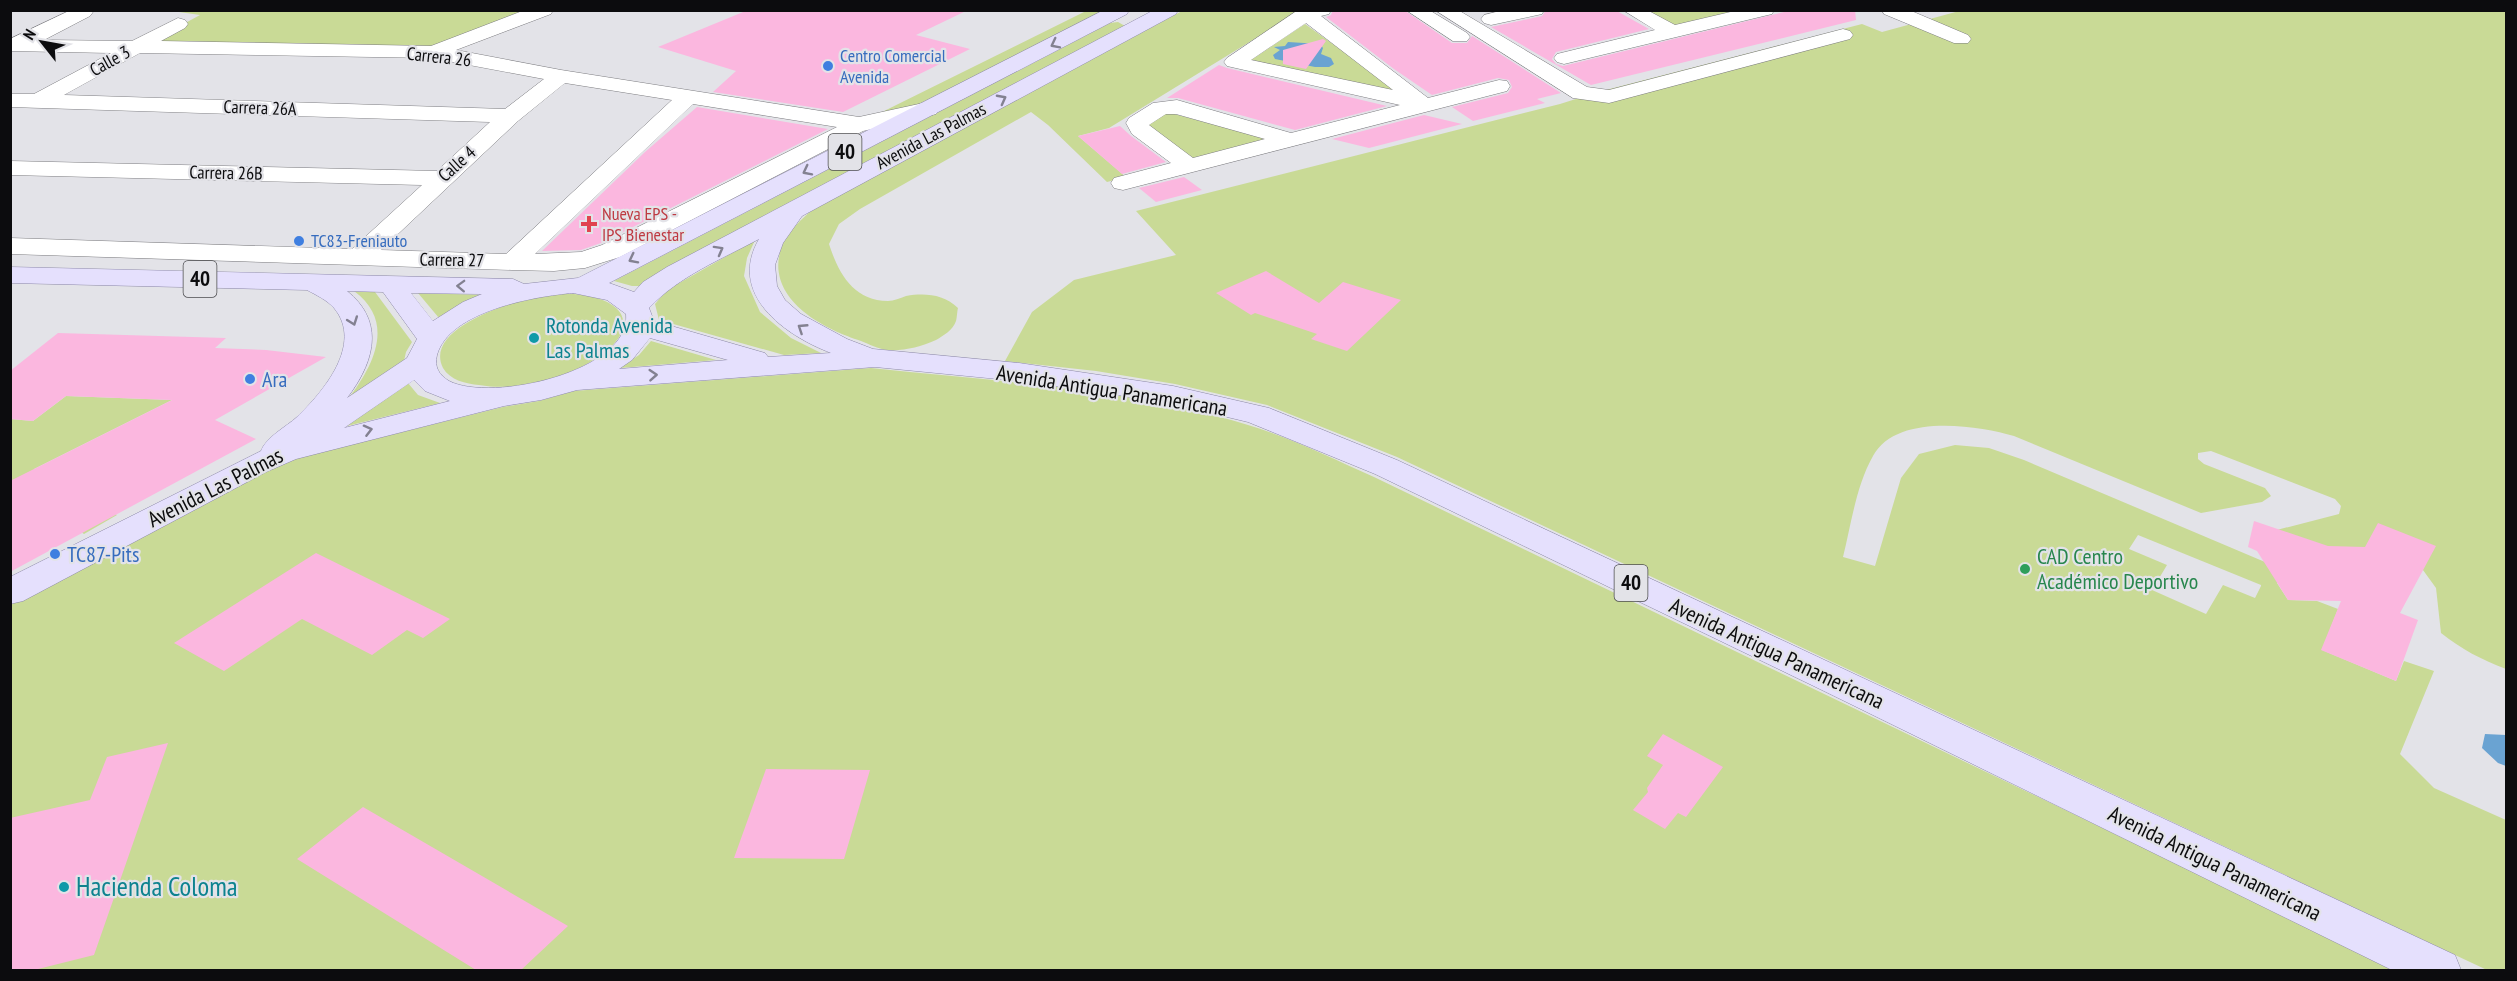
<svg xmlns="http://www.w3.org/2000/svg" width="2517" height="981" viewBox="0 0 2517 981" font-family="'PT Sans Narrow',sans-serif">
<rect width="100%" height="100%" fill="#e3e3e8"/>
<path fill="#c9da96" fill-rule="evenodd" d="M1963,10L2506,11V669C2482,660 2461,649 2441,633L2436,588L2415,559L2318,550L2269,532L2339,514L2341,506L2335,499L2211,451L2198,453V459L2204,464L2265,488L2271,496L2262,502L2201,513L2014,436C1977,425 1896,413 1873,456C1856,486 1851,525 1843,557L1875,566L1901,478L1919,454L1955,445L1989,448L2024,460L2298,576L2277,583L2288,600L2317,601L2338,609L2322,650L2396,681L2404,661L2434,671L2400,754L2434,788L2506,820V970H2487L1397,457L1267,405L1175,384L1096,371L1005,361L1032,312L1074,280L1176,255L1136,211L1560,104L1598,92L1862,24L1882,32ZM2138,535L2261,585V586L2255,598L2223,585L2206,614L2152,590L2167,565L2129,549Z
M172,11H536L431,49L145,45L200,15Z
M1086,11H1107L922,104L872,117Z
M1182,11H1300L1109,128L1078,136L1126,177L1107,182L1048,125L1031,112L860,209L839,224L829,244C838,272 853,301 888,301C894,301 900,298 906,296C925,293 943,294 958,308C957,312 957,318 956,321C953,330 943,336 936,340C920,347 905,351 887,350C878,349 869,344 861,341C820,328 761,296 783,243C789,230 802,219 813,209Z
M1640,11H1750L1672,27Z
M1118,22L1125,26L639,286H632L614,281L1110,23Z
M1305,24L1404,95L1251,60Z
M1167,112L1271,140L1194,159L1145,125Z
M755,240L747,258L744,276L760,312L791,338L821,353L784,355L659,320L655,304L667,290Z
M354,291L375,292L412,342L406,352L404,361L348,399C374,365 396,322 354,291Z
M418,293L485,295L439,318Z
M574,294C639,300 637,338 585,365C554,382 514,391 479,385C466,384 450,380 443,368C423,328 512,302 538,296C550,294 562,294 574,294Z
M651,341L716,360L620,368L639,355Z
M871,368C995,381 1128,388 1248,425C1291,438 1333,459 1374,477L2397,970H11V604L265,471L294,459L503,407L539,401L574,391Z
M408,383L418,395L440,403L343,427Z
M66,396L172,400L34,469L117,515L84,534L11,483L10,419L33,421Z"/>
<path fill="#6aa3d2" d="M1288,42L1320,44L1323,48L1321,54L1331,58L1334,64L1329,67H1315L1275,59L1273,55L1280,50L1274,47L1285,46Z
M2485,734L2506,735V766L2498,763L2482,748Z"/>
<path fill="#fbb7df" d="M748,10H968L916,35L970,49L843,112L713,92L736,71L658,47Z
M1333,10H1404L1452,43H1467L1472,36L1561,93L1537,99L1545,103L1473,121L1452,107L1508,93L1512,87L1509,80L1498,78L1432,95L1394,69L1326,17L1331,15Z
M1546,10H1615L1649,29L1556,52L1552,59L1556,64L1563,66L1792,10H1855L1856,20L1591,85L1491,27L1542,16Z
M1323,39L1326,41L1306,69L1283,64V50Z
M1219,65L1227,68L1387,106L1295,130L1178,98H1167Z
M697,107L828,129L601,243L581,250L542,251L645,152Z
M1424,115L1462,124L1369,148L1332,139Z
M1120,126L1131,136L1166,162L1122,174L1078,136Z
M1184,177L1202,190L1156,202L1139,188Z
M1266,271L1319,303L1343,282L1401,300L1347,351L1311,339L1317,334L1255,313L1251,315L1216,293Z
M58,333L226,338L215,348L266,350L326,357L215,420L256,439L10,572V481L172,400L66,396L33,421L10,419V371Z
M2254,521L2328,546L2365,547L2378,523L2436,546L2400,613L2418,620L2396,681L2321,650L2341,601L2288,600L2257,551L2248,547Z
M316,553L450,619L423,638L407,630L372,655L302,619L224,671L174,643Z
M1663,734L1723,767L1686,817L1678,813L1665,829L1633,810L1648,792L1647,788L1663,765L1647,756Z
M168,743L94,955L34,970H10V818L90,800L107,757Z
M766,769L870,770L844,859L734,858Z
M363,807L568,926L521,970H476L297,859Z"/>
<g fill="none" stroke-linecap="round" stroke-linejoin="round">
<g stroke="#7d7d81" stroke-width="1">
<path id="street" d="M71,10L93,12L90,16L44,40L132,41L178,18L185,20L188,24L185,28L161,41L431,46L525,10H553L551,14L456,50L561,70L859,117L928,102L936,104L939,109L936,114L863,131L620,257L585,268L554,271L512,270L10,254V238L352,249L422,185L10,175V161L437,171L490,122L10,107V94H34L111,53L10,51V39ZM140,53L432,58L544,79L505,109L64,95ZM565,83L672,100L506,254L381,250L518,121ZM693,104L837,127L602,245L581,252L535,254Z
M1298,10H1331L1329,14L1321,16L1428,98L1499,80L1507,81L1510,86L1507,91L1123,190L1114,188L1111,183L1114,178L1171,163L1132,134L1126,123L1129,118L1153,103L1177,100L1291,133L1400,105L1227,66L1224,62L1227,58ZM1306,23L1393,90L1251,60ZM1166,114H1176L1265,139L1193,158L1149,125Z
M1406,10H1429L1467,33L1470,37L1467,41H1453Z
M1435,10H1458L1587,87L1609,90L1843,29L1850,31L1853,35L1850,39L1609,103L1573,98Z
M1504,10H1544L1542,14L1491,25L1484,23L1481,19L1484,15Z
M1623,10H1647L1675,25L1739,10H1774L1772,14L1564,64L1557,62L1554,58L1557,54L1655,30Z
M1882,10H1909L1968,35L1971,39L1968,43H1954L1884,14Z"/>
</g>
<g stroke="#8d89a8" stroke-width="1">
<path id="primary" d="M1104,10H1129L1127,14L609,283L634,292L643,282L667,267L1154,10H1178L1176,14L802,216L783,243L775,265L777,286L785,300L801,314L847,339L873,349L1019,363L1173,386L1269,408L1397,460L2455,955L2461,970H2392L1826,692L1375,474L1248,422L1173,404L1105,393L1019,381L875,367L577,390L541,400L504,406L296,459L266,472L23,601L10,604V577L261,451C266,437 286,427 297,417C323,392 364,344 334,308C327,300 316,295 307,290L10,283V267L513,279L524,284L578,278ZM759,239C727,294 784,335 831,353L768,357L765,353L654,321L649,308C679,276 722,259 759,239ZM347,291L383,292L417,339L407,358L347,398C374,363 386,322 347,291ZM411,293L482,294L463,302L433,321ZM573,293L607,300L626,314C632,371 491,403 449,381C439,375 434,367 437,355C449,311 536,296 573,293ZM650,338L728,360L619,369L632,360ZM414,380L425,391L450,401L344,428Z"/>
</g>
<use href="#street" fill="#fff" fill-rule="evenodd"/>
<use href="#primary" fill="#e5e0fd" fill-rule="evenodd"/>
</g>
<defs><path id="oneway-chevron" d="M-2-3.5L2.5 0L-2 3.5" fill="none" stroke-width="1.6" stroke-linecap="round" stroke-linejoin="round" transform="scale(1.5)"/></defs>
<g stroke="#838191">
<use href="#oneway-chevron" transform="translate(1055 44) rotate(153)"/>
<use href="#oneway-chevron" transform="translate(1002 99) rotate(-28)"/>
<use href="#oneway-chevron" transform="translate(807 171) rotate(153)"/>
<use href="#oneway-chevron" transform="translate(719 250) rotate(-29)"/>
<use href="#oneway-chevron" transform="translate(633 259) rotate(153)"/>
<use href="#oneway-chevron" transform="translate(461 286) rotate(-178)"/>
<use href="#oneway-chevron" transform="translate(353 321) rotate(70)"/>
<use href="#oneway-chevron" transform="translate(802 328) rotate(-147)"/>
<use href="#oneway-chevron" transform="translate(653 375) rotate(-4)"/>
<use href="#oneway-chevron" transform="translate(368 430) rotate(-14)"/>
</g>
<g fill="#3f7fe0" stroke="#e3e3e8" stroke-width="2">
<circle cx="828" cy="66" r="6"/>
<circle cx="299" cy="241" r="6"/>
<circle cx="250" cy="379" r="6"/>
<circle cx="55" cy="554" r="6"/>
</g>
<path fill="#e0444e" stroke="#e3e3e8" stroke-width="2" d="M586 215h6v6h6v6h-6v6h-6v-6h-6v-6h6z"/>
<g fill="#0f9aa8" stroke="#e3e3e8" stroke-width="2">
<circle cx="534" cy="338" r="6"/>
<circle cx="64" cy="887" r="6"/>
</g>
<circle fill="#2e9e5b" stroke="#e3e3e8" stroke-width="2" cx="2025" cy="569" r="6"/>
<g text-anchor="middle" stroke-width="4.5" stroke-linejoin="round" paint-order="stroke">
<g font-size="18" fill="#366cbe" stroke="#e3e3e8" text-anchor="start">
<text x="840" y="62">Centro Comercial<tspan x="840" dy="21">Avenida</tspan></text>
<text x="311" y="247">TC83-Freniauto</text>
</g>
<g font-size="18" fill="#0c0c0e" stroke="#e3e3e8">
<text transform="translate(439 57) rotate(6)" y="6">Carrera 26</text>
<text transform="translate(110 61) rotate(-29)" y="6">Calle 3</text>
<text transform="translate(260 108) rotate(2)" y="6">Carrera 26A</text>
<text transform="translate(931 136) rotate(-28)" y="6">Avenida Las Palmas</text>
<text transform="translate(457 164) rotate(-42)" y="6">Calle 4</text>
<text transform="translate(226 173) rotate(1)" y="6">Carrera 26B</text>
<text transform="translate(452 260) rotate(1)" y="6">Carrera 27</text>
</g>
<g font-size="18" fill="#be3a42" stroke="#e3e3e8" text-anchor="start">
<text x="602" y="220">Nueva EPS -<tspan x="602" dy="21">IPS Bienestar</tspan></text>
</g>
<g fill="#e3e3e8" stroke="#4c4c4f" stroke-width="1.5">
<rect x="828.5" y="134" width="33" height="36" rx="4.5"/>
<rect x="183.5" y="261" width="33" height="36" rx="4.5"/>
<rect x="1614.5" y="565" width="33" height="36" rx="4.5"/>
</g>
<g font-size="21" font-weight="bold" fill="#0c0c0e">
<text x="845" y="159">40</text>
<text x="200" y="286">40</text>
<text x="1631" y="590">40</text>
</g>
<g font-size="22" fill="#0d838f" stroke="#e3e3e8" text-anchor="start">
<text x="546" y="333">Rotonda Avenida<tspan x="546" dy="25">Las Palmas</tspan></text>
</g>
<g font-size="22" fill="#366cbe" stroke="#e3e3e8" text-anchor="start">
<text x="262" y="387">Ara</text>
<text x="67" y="562">TC87-Pits</text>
</g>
<g font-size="22" fill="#0c0c0e" stroke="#e3e3e8">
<text transform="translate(1112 390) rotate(9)" y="8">Avenida Antigua Panamericana</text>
<text transform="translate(215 487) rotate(-27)" y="8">Avenida Las Palmas</text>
<text transform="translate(1777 653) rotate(25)" y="8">Avenida Antigua Panamericana</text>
<text transform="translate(2215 863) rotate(26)" y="8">Avenida Antigua Panamericana</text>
</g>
<g font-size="22" fill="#27864d" stroke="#e3e3e8" text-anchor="start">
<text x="2037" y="564">CAD Centro<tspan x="2037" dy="25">Académico Deportivo</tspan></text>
</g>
<g font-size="27" fill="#0d838f" stroke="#e3e3e8" text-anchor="start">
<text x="76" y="896">Hacienda Coloma</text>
</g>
</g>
<rect width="2517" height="981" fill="none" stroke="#0c0c0e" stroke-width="24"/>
<g transform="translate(42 42) rotate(301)" stroke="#e3e3e8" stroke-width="4.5" paint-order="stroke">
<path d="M0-4.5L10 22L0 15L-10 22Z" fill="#0c0c0e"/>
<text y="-9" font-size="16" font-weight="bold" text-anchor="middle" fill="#0c0c0e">N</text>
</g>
</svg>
